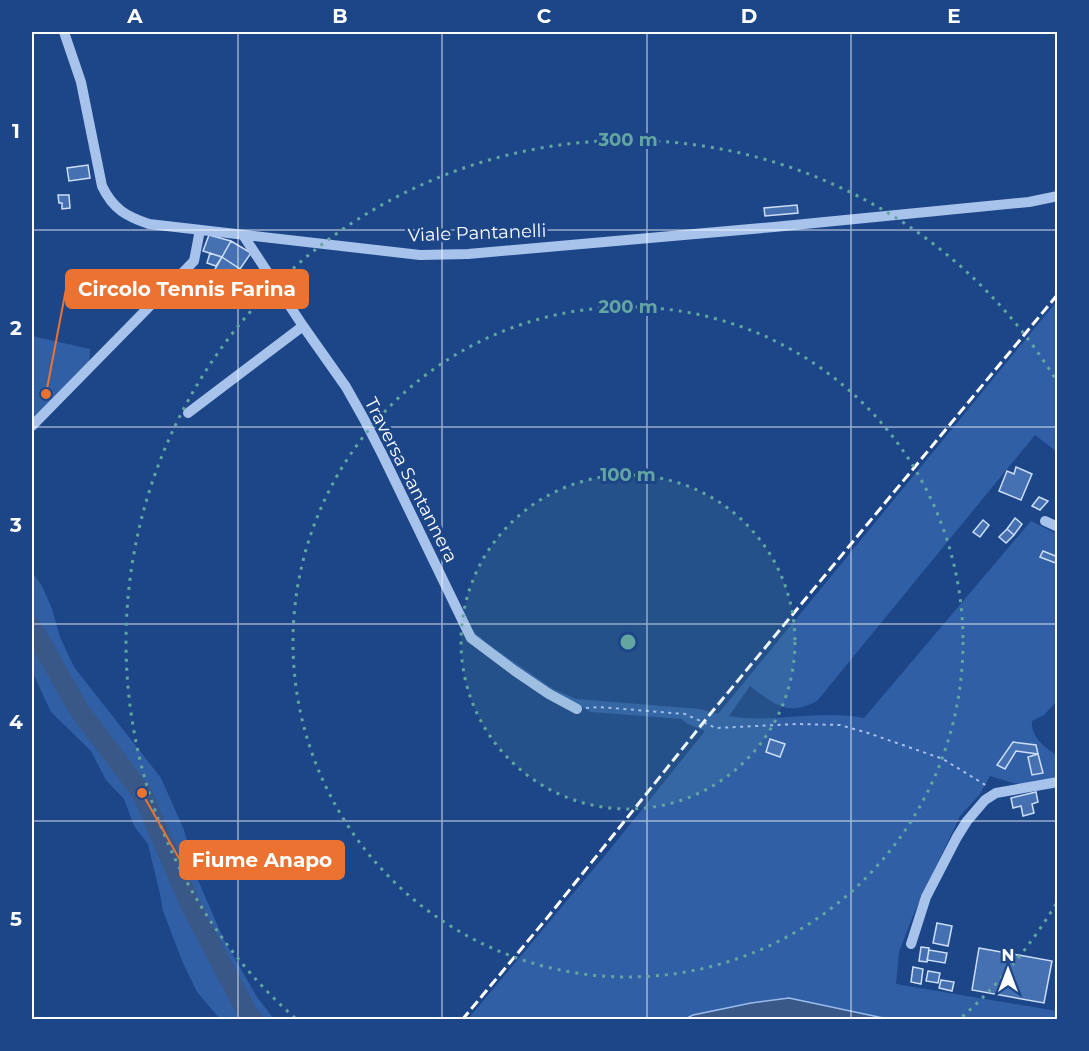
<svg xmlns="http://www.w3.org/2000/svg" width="1089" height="1051" viewBox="0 0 1089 1051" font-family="Montserrat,sans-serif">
<rect width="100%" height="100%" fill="#1d4688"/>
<path fill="#305fa6" d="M1057,301V452L1035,435L817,701C787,717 774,704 750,686L729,716C773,724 819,709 864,718L1031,521L1057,534V701L1044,715L1032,721C1030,736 1045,748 1057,755V777L1023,784L1013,783L990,776L980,794L960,816L914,913L899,952L896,984L1057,1011V1019H888L789,998L751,1003L694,1015L685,1019H468L607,853L705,731L686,723L682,719L591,712L554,692L474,637L462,613L474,632L491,646L553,689L576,699L700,709L718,714Z
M32,336L90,349L89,366L32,421Z
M32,572L42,586L52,609L60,637L74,667L161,778L184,830L198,880L223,938L257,997L274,1019H220L197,992L183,963L163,911L160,894L148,844L134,826L124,799L106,780L91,751L51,712L32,671Z"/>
<path fill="#395888" stroke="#9abced" stroke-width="1.5" d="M789,998L888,1019H685L693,1015L751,1003Z"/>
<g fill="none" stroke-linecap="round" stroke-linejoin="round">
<path stroke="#395888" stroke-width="20" d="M32,627L79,710L142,793L191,906L248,1014L253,1020"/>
</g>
<path fill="#4570b1" stroke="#ccdef8" stroke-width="1.5" d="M88,165L90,178L69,181L67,168Z
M58,195H69L70,208L62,209V203H59Z
M797,205L798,213L765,216L764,208Z
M209,235L231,241L222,257L203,251Z
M231,241L251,253L240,269L222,257Z
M210,253L222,257L216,266L207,263Z
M222,257L240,269L227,287L211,276Z
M1016,467L1032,474L1021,500L999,491L1007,471L1014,474Z
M1039,497L1048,501L1040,510L1032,506Z
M1015,518L1022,524L1014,535L1007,529Z
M983,520L989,525L980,537L973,532Z
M1007,529L1014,535L1006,543L999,537Z
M1043,551L1058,557V564L1040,557Z
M770,739L785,744L780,757L766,752Z
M1013,742L1036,745L1038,754L1016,751L1005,769L997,765Z
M1038,754L1043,773L1032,775L1028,757Z
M1036,792L1038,802L1032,804L1034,813L1023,816L1021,806L1013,808L1011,798Z
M937,923L952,926L948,946L933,943Z
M921,947L929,948L927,962L919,961Z
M979,948L1052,961L1044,1003L972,990Z
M929,950L947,953L945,963L927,960Z
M913,967L923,969L921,984L911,982Z
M928,971L940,973L938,983L926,981Z
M941,980L954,982L952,991L939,988Z"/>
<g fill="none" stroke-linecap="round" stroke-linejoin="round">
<path stroke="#a7c2eb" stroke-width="2" stroke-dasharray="3 4.5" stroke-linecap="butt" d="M586,708L599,707L685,714L716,728L796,724L840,725L868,733L943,759L987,786"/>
<path stroke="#a7c2eb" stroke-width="10" d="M64,32L81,82L102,186C113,209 126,216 149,224L420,255L468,254L774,227L1029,202L1058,196
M243,235L303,326L346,387L364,419L383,456L471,638L515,671L549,694L577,709
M188,413L303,326
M32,426L194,261L200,230
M1045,521L1058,527
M911,944L926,897L957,837L967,821L985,800L996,793L1058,782"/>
<path stroke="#fff" stroke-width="3" stroke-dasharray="10 4.5" stroke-linecap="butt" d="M462,1020L547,918L711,713L1058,294"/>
</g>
<path fill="none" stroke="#fff" stroke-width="1.5" stroke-opacity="0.55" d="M238,32V1020M442,32V1020M647,32V1020M851,32V1020M32,230H1058M32,427H1058M32,624H1058M32,821H1058"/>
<circle cx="628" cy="642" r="167" fill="#63a6a1" fill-opacity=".12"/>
<g fill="none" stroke="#63a6a1" stroke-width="3" stroke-dasharray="3 6">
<circle cx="628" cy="642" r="167"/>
<circle cx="628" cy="642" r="335"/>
<path d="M1056 904A502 502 0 0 1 961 1018M295 1018A502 502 0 1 1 1056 380"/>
</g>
<g text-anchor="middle" stroke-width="6" stroke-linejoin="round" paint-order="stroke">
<g font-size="18" fill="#fff" stroke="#1d4688">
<text transform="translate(477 233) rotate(-2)" y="6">Viale Pantanelli</text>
<text transform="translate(411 480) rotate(63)" y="6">Traversa Santannera</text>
</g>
</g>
<circle cx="628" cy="642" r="9" fill="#63a6a1" stroke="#1d4688" stroke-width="3"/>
<g font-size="18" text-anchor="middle" font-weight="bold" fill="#63a6a1" stroke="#1d4688" stroke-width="6" stroke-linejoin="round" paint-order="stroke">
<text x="628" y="146">300 m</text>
<text x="628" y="313">200 m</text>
<text x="628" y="481">100 m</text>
</g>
<path fill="none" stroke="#eb7230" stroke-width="2" d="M46 394L66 289M142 793L180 860"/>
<g fill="#eb7230" stroke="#1d4688" stroke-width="2">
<circle cx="46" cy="394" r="6"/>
<circle cx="142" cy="793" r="6"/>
</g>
<g fill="#eb7230" stroke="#eb7230" stroke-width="2">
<rect x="66" y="270" width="242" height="38" rx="6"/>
<rect x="180" y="841" width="164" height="38" rx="6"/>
</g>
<g font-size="20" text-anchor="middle" font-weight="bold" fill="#fff">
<text x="187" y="296">Circolo Tennis Farina</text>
<text x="262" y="867">Fiume Anapo</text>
</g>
<rect width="1089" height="1051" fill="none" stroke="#1d4688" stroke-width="66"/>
<g transform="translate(1008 970)" stroke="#1d4688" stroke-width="4.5" paint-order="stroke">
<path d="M0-4.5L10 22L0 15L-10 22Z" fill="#ffffff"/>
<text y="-9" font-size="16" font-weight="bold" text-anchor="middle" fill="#ffffff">N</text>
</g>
<rect x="33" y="33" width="1023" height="985" fill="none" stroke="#fff" stroke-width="2"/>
<g font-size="20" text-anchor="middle" font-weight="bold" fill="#fff">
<text x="135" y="23">A</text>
<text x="340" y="23">B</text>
<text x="544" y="23">C</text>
<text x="749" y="23">D</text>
<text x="954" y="23">E</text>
<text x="16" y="138">1</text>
<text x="16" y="335">2</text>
<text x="16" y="532">3</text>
<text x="16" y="729">4</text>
<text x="16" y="926">5</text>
</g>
</svg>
